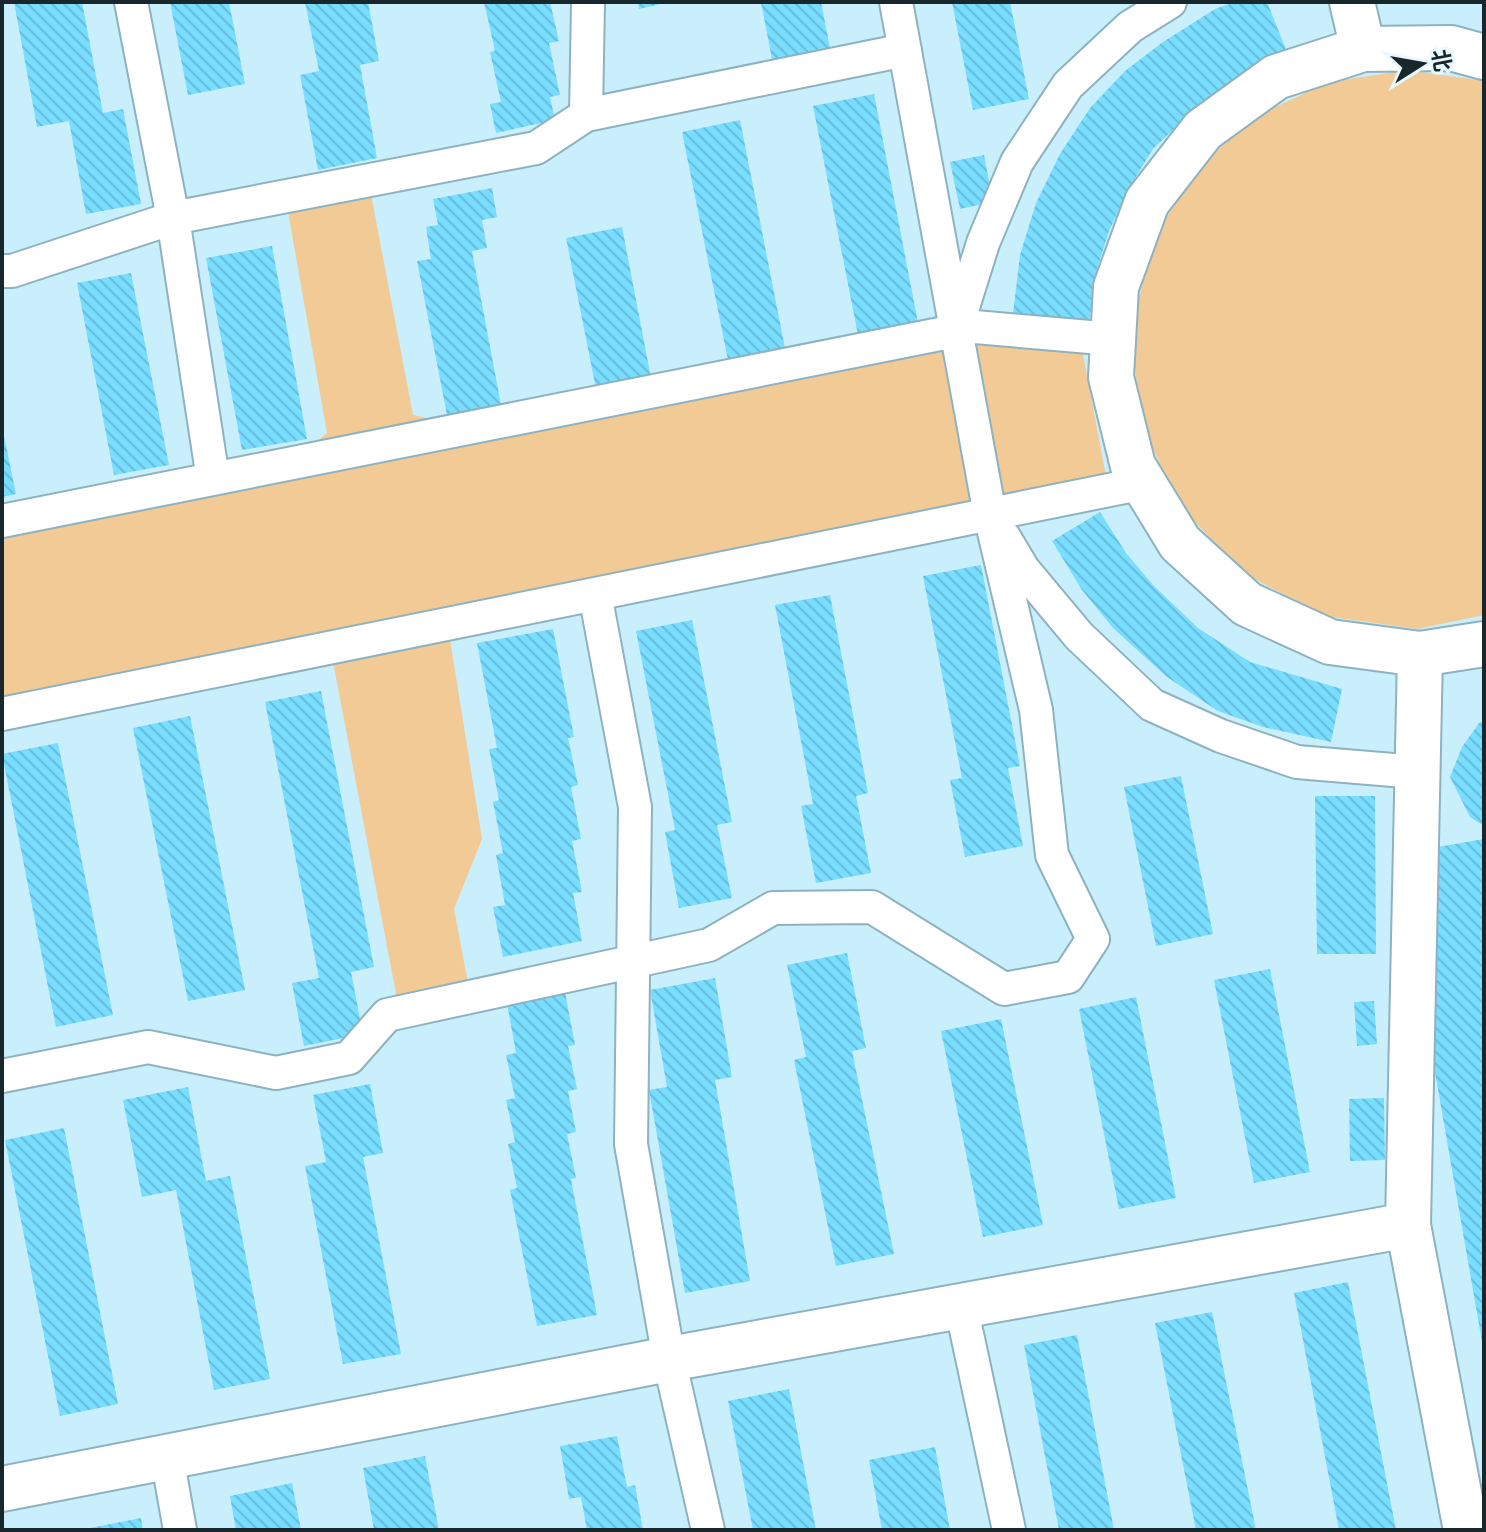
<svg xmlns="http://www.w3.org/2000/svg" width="1486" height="1532" viewBox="0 0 1486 1532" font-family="'Source Sans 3','Noto Sans SC',sans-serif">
<defs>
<pattern id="building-back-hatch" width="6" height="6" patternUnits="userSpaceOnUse" patternTransform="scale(2)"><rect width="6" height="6" fill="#79ddff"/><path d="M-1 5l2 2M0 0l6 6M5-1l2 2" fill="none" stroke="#68bedb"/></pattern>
</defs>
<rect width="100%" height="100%" fill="#c9effd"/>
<path fill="#f1ca96" d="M1408,70L1484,81V615L1417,629L1325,616L1243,573L1179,505L1140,421L1132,328L1154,238L1196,169L1256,116L1329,82Z
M370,189L413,415L486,431L1003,328H1078L1106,476L448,627L482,839L454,909L468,983L397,999L331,651L2,717V518L293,461L327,433L287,206Z"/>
<path fill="url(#building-back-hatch)" d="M14,2H82L103,113L123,109L141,204L86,214L69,121L37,127Z
M170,2H229L245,84L188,95Z
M305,2H368L379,61L360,65L377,158L318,170L300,75L319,71Z
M484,2H550L559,41L549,43L560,95L550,97L555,120L496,133L490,104L501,102L490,52L495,51Z
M638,2H665V3L639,9Z
M761,2H821L830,48L772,59Z
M952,2H1010L1029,99L973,110Z
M1235,2H1267L1289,57L1250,72L1204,100L1153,149L1129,188L1109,231L1096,272L1089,324L1013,314L1020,255L1036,203L1060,154L1090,108L1125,71L1163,42L1215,9Z
M874,94L918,323L858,335L813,106Z
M740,120L785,348L728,360L682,132Z
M984,155L993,202L960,209L950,162Z
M492,188L497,217L482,220L487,248L472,251L501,405L447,415L417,261L431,259L426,227L438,225L433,199Z
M622,227L651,378L596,389L566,238Z
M272,246L307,439L242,450L206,258Z
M131,273L169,465L114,475L77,283Z
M2,431H3L16,494L2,497Z
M1100,512L1126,553L1153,585L1198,628L1250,662L1342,689L1331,742L1263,727L1218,711L1167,677L1113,628L1082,590L1052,541Z
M981,565L1020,766L1008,768L1023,846L965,857L950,780L962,778L923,576Z
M830,595L868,793L856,796L871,873L816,883L801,806L813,804L775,605Z
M692,620L732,822L717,825L732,898L679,908L665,832L675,830L636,631Z
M553,629L574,737L568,738L578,785L571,787L581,839L572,841L582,892L573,893L582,941L503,957L493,907L505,905L496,855L503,853L493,802L499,800L489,749L497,748L477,643Z
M321,691L374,967L351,972L363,1034L304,1046L292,983L319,978L265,702Z
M190,716L245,990L188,1001L133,728Z
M1484,721V826L1470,817L1450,777L1462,747L1479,723Z
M58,743L113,1015L56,1027L2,754Z
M1181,776L1213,934L1156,946L1124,787Z
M1315,796H1375L1376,954H1317Z
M1484,839V1342H1482L1397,854Z
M847,953L866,1048L852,1051L894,1254L836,1266L794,1060L806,1057L787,965Z
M1270,969L1310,1172L1254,1183L1214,980Z
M715,978L732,1077L715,1080L750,1281L685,1293L649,1090L667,1087L650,990Z
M565,992L575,1045L568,1046L577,1089L568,1091L576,1132L567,1134L576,1178L571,1179L597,1315L537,1326L510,1190L517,1188L508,1144L515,1142L506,1100L515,1098L506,1055L516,1053L507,1003Z
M1136,997L1176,1198L1119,1209L1079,1009Z
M1374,1001L1377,1044L1357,1046L1354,1002Z
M1001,1019L1043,1225L983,1237L941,1031Z
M370,1084L383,1153L363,1157L401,1354L343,1364L305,1166L326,1162L313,1095Z
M188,1087L206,1181L230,1176L270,1379L214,1390L176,1190L142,1197L123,1100Z
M1384,1098L1385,1160L1350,1161L1349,1099Z
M64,1128L118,1404L60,1416L5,1140Z
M1348,1282L1396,1530H1339L1294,1293Z
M1212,1312L1256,1530H1196L1155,1323Z
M1077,1335L1114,1530H1059L1024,1345Z
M789,1389L816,1530H753L728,1401Z
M617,1436L627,1487L635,1485L643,1530H587L581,1497L569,1499L560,1446Z
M935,1447L950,1530H882L869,1460Z
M425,1456L439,1530H374L363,1468Z
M292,1483L301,1530H236L230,1496Z
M141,1518L143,1530H85V1529Z"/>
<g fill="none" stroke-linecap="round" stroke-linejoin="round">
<g stroke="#8eb2bf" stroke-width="36">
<path id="street" d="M131,2L173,218L213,479
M586,115L588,2
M2,271H12L173,218L536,148L586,115L905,50
M958,323L983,243L1017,162L1068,85L1130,27L1170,2
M2,521L975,327L1113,339
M1004,537L1023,569L1079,636L1152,705L1221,736L1297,762L1417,772
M595,594L635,807L631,1144L669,1359L708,1530
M2,714L1144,483
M2,1076L148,1047L276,1073L349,1058L387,1015L709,945L773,908L872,907L1004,989L1068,977L1093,939L1052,855L1036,710L990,515L896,2
M961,1306L1009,1530
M167,1457L180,1530"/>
</g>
<g stroke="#8eb2bf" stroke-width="48">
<path id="secondary" d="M1352,2L1363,49
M1484,57L1451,48L1363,49L1276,77L1203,130L1147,202L1116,287L1111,377L1133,466L1180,543L1247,604L1330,642L1420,654L1484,644
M1420,654L1408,1225L1466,1530
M2,1489L669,1359L1408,1225"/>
</g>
<use href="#street" stroke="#fff" stroke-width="32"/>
<use href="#secondary" stroke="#fff" stroke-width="44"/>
</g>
<rect width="1486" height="1532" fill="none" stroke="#18272c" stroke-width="8"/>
<g transform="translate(1422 64) rotate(79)" stroke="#e9f8fd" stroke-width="6" paint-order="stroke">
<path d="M0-6L14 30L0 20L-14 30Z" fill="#18272c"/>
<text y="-12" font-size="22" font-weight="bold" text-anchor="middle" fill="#18272c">北</text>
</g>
</svg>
